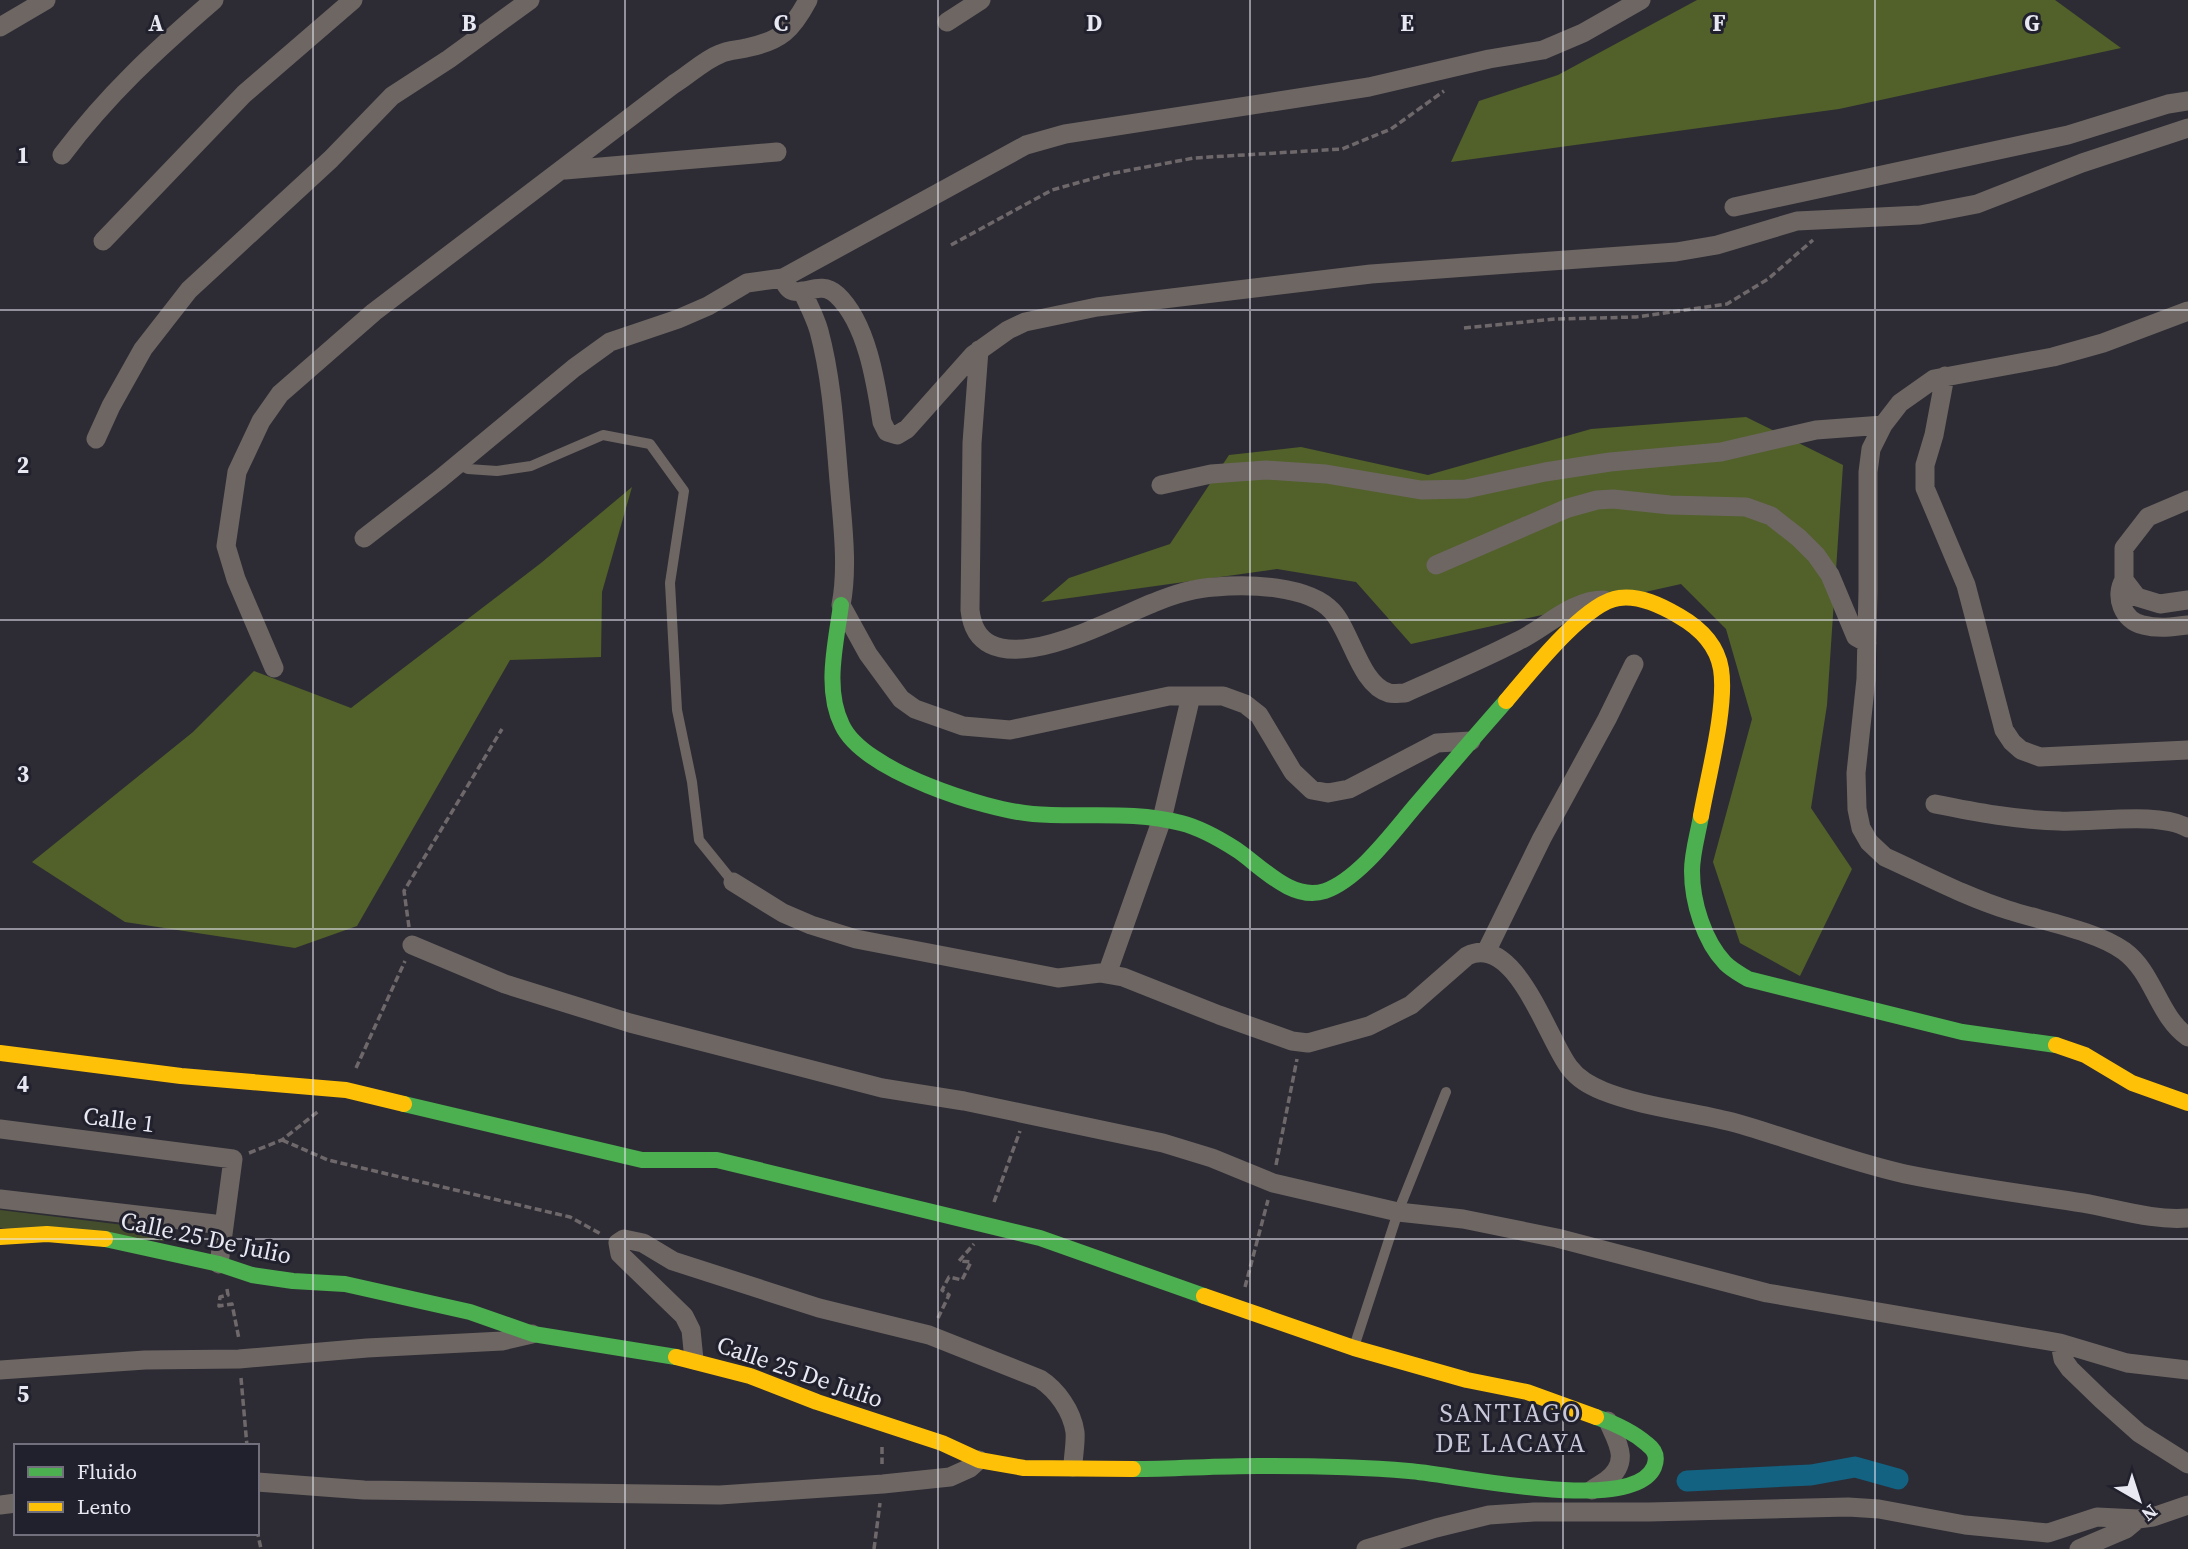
<svg xmlns="http://www.w3.org/2000/svg" width="2188" height="1549" viewBox="0 0 2188 1549" font-family="'Source Serif 4',serif">
<rect width="100%" height="100%" fill="#2d2c34"/>
<path fill="#444e2d" d="M0,1210L165,1230L164,1241L0,1228Z"/>
<path fill="#516129" d="M1697,0H2055L2121,48L1839,109L1451,162L1479,101L1558,75Z
M1746,417L1843,465L1827,705L1811,808L1852,869L1800,976L1740,943L1713,862L1752,719L1726,629L1681,584L1411,644L1356,582L1277,569L1041,602L1069,578L1170,544L1229,455L1301,447L1428,475L1591,429Z
M632,487L602,592L601,657L510,660L357,926L295,948L125,922L32,862L193,732L254,671L351,708L541,563Z"/>
<g fill="none" stroke-linecap="round" stroke-linejoin="round">
<path stroke="#136282" stroke-width="21" d="M1687,1481L1811,1475L1855,1467L1898,1479"/>
<path stroke="#6e686a" stroke-width="3.5" stroke-dasharray="7 3.5" stroke-linecap="butt" d="M951,245L1052,190L1109,174L1194,158L1342,149L1391,129L1444,91
M1464,328L1555,319L1636,317L1727,304L1768,279L1813,240
M409,927L404,891L502,729
M356,1068L405,961
M282,1140L328,1160L570,1217L601,1234
M249,1153L282,1140L320,1110
M1276,1165L1297,1059
M994,1202L1020,1131
M1245,1287L1268,1200
M227,1289L228,1295L220,1297L219,1306L232,1304L239,1339
M938,1318L949,1295L942,1290L949,1277L962,1280L971,1262L959,1261L974,1244
M241,1378L247,1446
M882,1447V1464
M257,1530L261,1549
M874,1549L880,1503"/>
<path stroke="#6e6663" stroke-width="10" d="M458,464L468,469L497,471L531,466L603,435L650,444L684,491L670,583L677,710L692,782L699,840L733,882
M1354,1347L1398,1212L1446,1092"/>
<path stroke="#6e6663" stroke-width="19" d="M947,22L981,0
M0,27L46,0
M62,155C108,94 156,50 214,0
M565,170L777,152
M1734,207L2068,135L2168,104L2188,101
M103,241L244,94L353,0
M783,278C793,309 816,275 837,295C867,323 876,383 882,422L887,432L897,435L907,429L973,355L1008,330L1025,322L1097,307L1371,274L1676,252L1717,245L1797,221L1920,215L1977,204L2082,163L2188,128
M802,291C808,304 815,317 819,331C833,383 835,438 840,492C843,528 848,569 841,605L868,654L901,699L915,709L963,726L1010,730L1169,696H1223L1245,704L1259,715L1293,772L1312,790L1328,793L1349,789L1437,743L1471,741
M2188,311L2103,343L2053,357L1934,379L1900,403L1883,425L1871,449L1868,472V591L1866,679L1856,773L1857,809L1861,828L1869,842L1885,857C1925,875 1966,897 2008,910C2042,921 2097,931 2124,951C2154,973 2158,1016 2188,1037
M979,350L972,443L970,610C979,695 1113,618 1153,603C1172,595 1194,588 1215,587C1248,584 1308,585 1332,611C1351,631 1360,685 1389,693C1393,694 1400,693 1405,693C1443,676 1481,660 1518,641C1547,627 1571,600 1604,600
M1945,376L1934,435L1925,465V488L1966,585L2004,730L2012,742L2021,750L2040,757L2188,750
M96,439L111,406L143,349L189,290L331,159L392,96L449,59L530,0
M1161,485L1211,474L1266,470L1326,474L1421,490L1466,489L1545,472L1610,462L1721,452L1816,430L1883,425
M2188,500L2148,517L2124,548V580L2137,597L2160,604L2188,600
M364,538L440,479L574,368L610,342L678,319L708,306L747,283L783,278L1026,145L1065,134L1369,87L1489,59L1543,50L1583,33L1641,0
M1436,565L1568,508L1597,500L1613,499L1670,505L1746,507L1771,516L1799,538L1816,555L1830,575L1856,637L1867,643
M2124,580C2114,596 2123,621 2143,625C2158,629 2173,627 2188,625
M274,668L236,579L226,546L237,472L261,421L280,394L374,312L674,84C689,75 704,60 720,54C728,50 738,50 746,48C781,41 792,30 808,0
M1935,804C1975,812 2017,820 2059,821C2093,823 2158,811 2188,828
M733,882L783,913L811,925L856,939L1058,978L1100,973L1123,977L1219,1015L1292,1041L1308,1043L1369,1026L1411,1005L1467,956C1515,932 1547,1038 1569,1067C1578,1079 1589,1085 1603,1091C1643,1107 1689,1111 1732,1122C1790,1138 1846,1161 1905,1174C1964,1186 2024,1194 2083,1203C2118,1209 2153,1221 2188,1218
M412,945L505,984L630,1023L882,1088L964,1101L1163,1143L1212,1158L1273,1183L1398,1212L1463,1219L1557,1238L1767,1293L2060,1343L2127,1363L2188,1370
M1486,952L1542,838L1607,719L1634,664
M1107,974L1162,819L1191,696
M0,1129L233,1159L219,1264
M0,1199L223,1225
M2060,1343L2063,1359L2070,1369L2102,1400L2139,1433L2188,1464
M694,1360L691,1330L684,1316L620,1254L618,1243L624,1239L643,1243L673,1261L819,1308L929,1335L1040,1379C1057,1390 1072,1411 1075,1432C1076,1443 1073,1456 1073,1467
M0,1370L145,1360L239,1359L367,1348L502,1341L532,1334
M257,1482L364,1490L720,1495L883,1484L950,1477L970,1468L979,1460
M1592,1490C1597,1486 1602,1484 1607,1480C1631,1461 1617,1442 1608,1421
M0,1505L16,1503
M1366,1549L1436,1528L1489,1515L1534,1512H1649L1848,1507L1879,1509L1965,1525L2048,1533L2097,1517L2138,1519L2153,1517L2188,1505
M2079,1549L2126,1529L2138,1519"/>
<path stroke="#4caf50" stroke-width="16" d="M841,605C836,643 824,689 842,725C863,771 985,810 1033,814C1082,818 1132,810 1181,823C1201,828 1220,839 1237,850C1262,867 1292,902 1325,891C1359,879 1393,832 1416,805C1446,770 1476,735 1506,701
M1701,816C1698,834 1692,853 1692,871C1692,902 1704,941 1725,963C1732,970 1740,974 1748,979L1962,1032L2056,1045
M404,1104L642,1160H717L1040,1238L1204,1296
M105,1239L219,1264L252,1275L293,1281L345,1284L470,1312L533,1334L676,1357
M1133,1469C1179,1469 1225,1465 1271,1466C1317,1466 1363,1467 1409,1471C1454,1474 1633,1516 1654,1467C1658,1457 1655,1450 1647,1444C1632,1431 1614,1423 1596,1417"/>
<path stroke="#ffc107" stroke-width="16" d="M1506,701C1529,674 1585,602 1619,598C1640,595 1662,606 1679,616C1700,628 1717,645 1721,669C1727,707 1708,776 1701,816
M2056,1045L2085,1055L2132,1083L2188,1103
M0,1053L181,1076L346,1090L404,1104
M0,1237L47,1234L105,1239
M1204,1296L1354,1348L1467,1380L1527,1392L1596,1417
M676,1357L750,1376L817,1402L942,1443L979,1460L1024,1468L1133,1469"/>
</g>
<path fill="none" stroke="#e8e8f2" stroke-width="2" stroke-opacity="0.55" d="M313,0V1549M625,0V1549M938,0V1549M1250,0V1549M1563,0V1549M1875,0V1549M0,310H2188M0,620H2188M0,929H2188M0,1239H2188"/>
<g text-anchor="middle" stroke-width="6" stroke-linejoin="round" paint-order="stroke">
<g font-size="24" fill="#e8e8f2" stroke="#21202d">
<text transform="translate(119 1120) rotate(7)" y="8">Calle 1</text>
<text transform="translate(206 1238) rotate(12)" y="8">Calle 25 De Julio</text>
<text transform="translate(800 1372) rotate(19)" y="8">Calle 25 De Julio</text>
</g>
<g font-size="26" letter-spacing="2" fill="#c8c7d9" stroke="#21202d">
<text x="1511" y="1422">SANTIAGO<tspan x="1511" dy="30">DE LACAYA</tspan></text>
</g>
</g>
<g font-size="23" text-anchor="middle" font-weight="bold" fill="#e8e8f2" stroke="#21202d" stroke-width="6" stroke-linejoin="round" paint-order="stroke">
<text x="156" y="31">A</text>
<text x="469" y="31">B</text>
<text x="781" y="31">C</text>
<text x="1094" y="31">D</text>
<text x="1407" y="31">E</text>
<text x="1719" y="31">F</text>
<text x="2032" y="31">G</text>
<text x="23" y="163">1</text>
<text x="23" y="473">2</text>
<text x="23" y="782">3</text>
<text x="23" y="1092">4</text>
<text x="23" y="1402">5</text>
</g>
<rect x="14" y="1444" width="245" height="91" fill="#21202d" stroke="#71707c" stroke-width="2"/>
<rect x="28" y="1467" width="35" height="10" fill="#4caf50" stroke="#71707c" stroke-width="2"/>
<text x="77" y="1479" font-size="21" fill="#e8e8f2">Fluido</text>
<rect x="28" y="1502" width="35" height="10" fill="#ffc107" stroke="#71707c" stroke-width="2"/>
<text x="77" y="1514" font-size="21" fill="#e8e8f2">Lento</text>
<g transform="translate(2139 1500) rotate(141)" stroke="#21202d" stroke-width="5" paint-order="stroke">
<path d="M0-5L12 26L0 18L-12 26Z" fill="#e8e8f2"/>
<text y="-10" font-size="19" font-weight="bold" text-anchor="middle" fill="#e8e8f2">N</text>
</g>
</svg>
